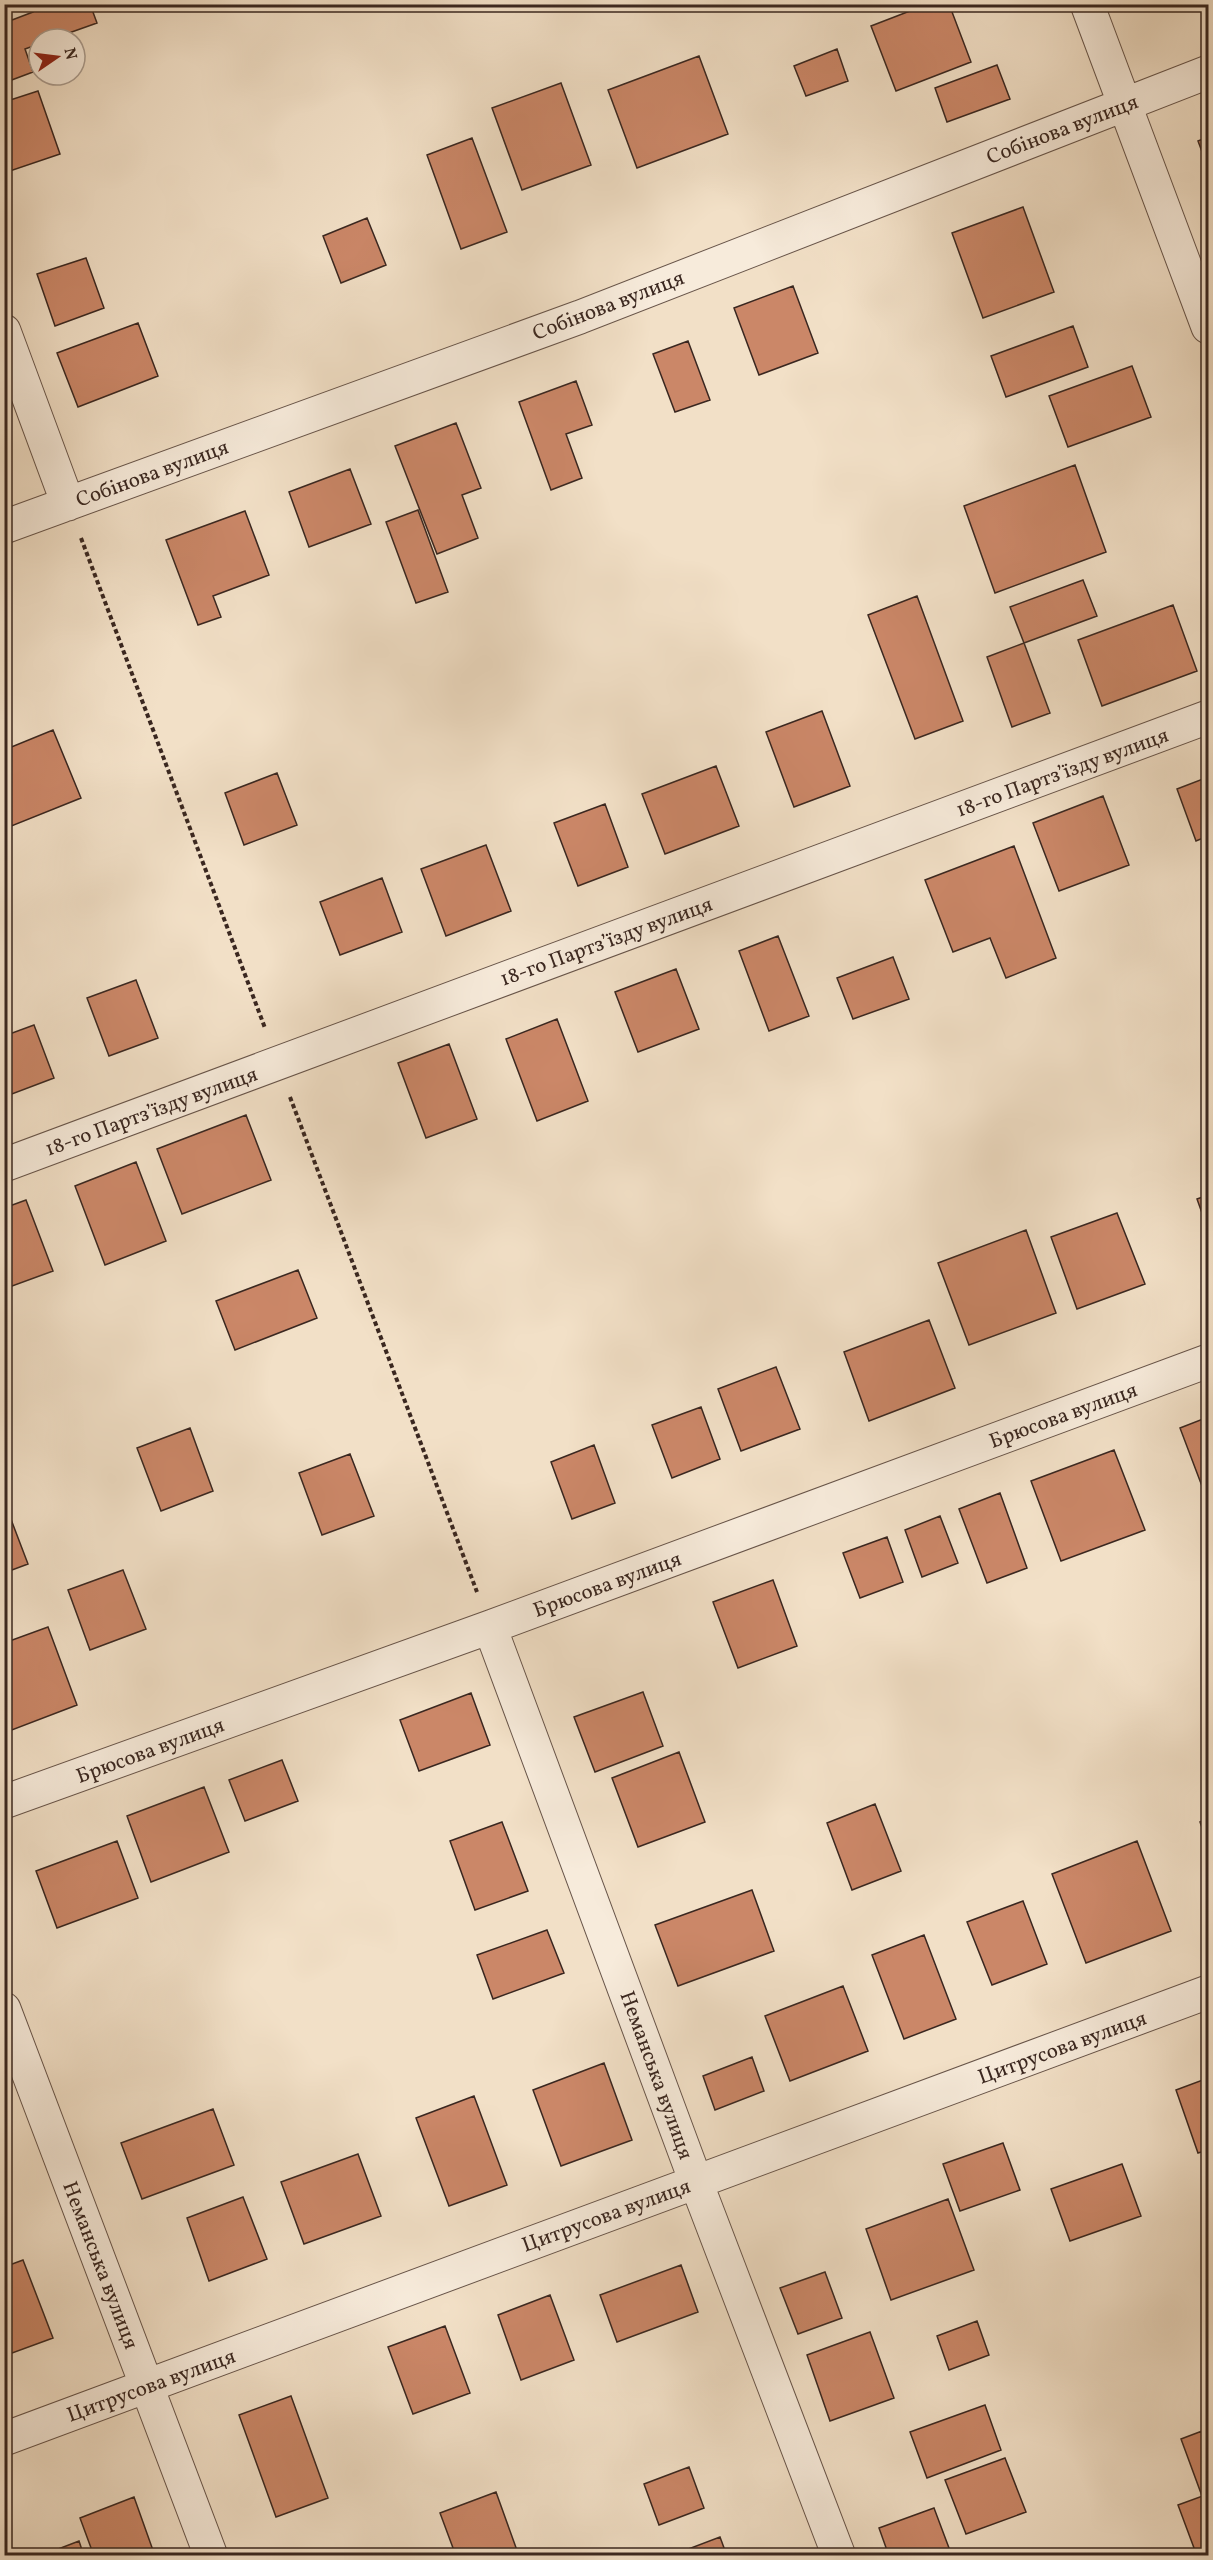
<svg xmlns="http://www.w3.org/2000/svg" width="1213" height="2560" viewBox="0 0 1213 2560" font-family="Vollkorn,serif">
<rect width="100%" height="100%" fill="#f2e0c7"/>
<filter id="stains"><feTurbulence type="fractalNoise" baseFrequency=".00333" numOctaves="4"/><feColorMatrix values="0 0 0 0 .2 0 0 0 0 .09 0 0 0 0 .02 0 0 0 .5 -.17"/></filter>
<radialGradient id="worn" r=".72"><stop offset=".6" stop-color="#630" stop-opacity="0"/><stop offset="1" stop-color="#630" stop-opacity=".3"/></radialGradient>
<path fill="#cb8768" stroke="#3a2720" stroke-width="1.5" d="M4,4L12,20L33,12L30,4H90L97,23L52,39H39V44L25,49L33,72L9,81L4,69Z
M928,4H949L971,62L896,91L871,26Z
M837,49L848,81L806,96L794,66Z
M699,56L728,134L637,168L608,90Z
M997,65L1010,99L947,122L935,88Z
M561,83L591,165L522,190L492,108Z
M38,91L60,154L4,173V102Z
M1208,137V168L1198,141Z
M472,138L507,232L461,249L427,155Z
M1023,207L1054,292L983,318L952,233Z
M367,218L386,265L341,283L323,236Z
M86,258L104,308L55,326L37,274Z
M793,286L818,353L759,375L734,308Z
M138,323L158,376L78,407L57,353Z
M1073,326L1088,367L1006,397L991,356Z
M688,341L710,400L675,412L653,354Z
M1132,366L1151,417L1068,447L1049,396Z
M576,381L592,425L566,434L582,478L551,490L519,402Z
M456,423L481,488L462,495L478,538L437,554L395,446Z
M1075,465L1106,552L995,593L964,506Z
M350,469L371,524L309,547L289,492Z
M418,510L448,592L416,603L386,522Z
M245,511L269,575L213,596L221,617L198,625L166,540Z
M1083,580L1097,616L1024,643L1010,607Z
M917,596L963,721L915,739L868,615Z
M1173,605L1197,671L1102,706L1078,640Z
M1024,643L1050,713L1012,727L987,657Z
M822,711L850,786L794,807L766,732Z
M53,730L81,798L4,829V750Z
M716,766L739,826L665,854L642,794Z
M277,773L297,825L244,845L225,793Z
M1208,777V836L1196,841L1177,789Z
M1103,796L1129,865L1059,891L1033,823Z
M605,804L628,867L578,886L554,823Z
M486,845L511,911L446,936L421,869Z
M1014,846L1056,958L1006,978L990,938L953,952L925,880Z
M382,878L402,932L340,955L320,902Z
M778,936L809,1016L769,1031L739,951Z
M893,957L909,999L853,1019L837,978Z
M676,969L699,1029L638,1052L615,992Z
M136,980L158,1038L109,1056L87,998Z
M557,1019L588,1101L537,1121L506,1039Z
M34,1025L54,1078L4,1097V1036Z
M449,1044L477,1119L426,1138L398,1063Z
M246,1115L271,1180L182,1214L157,1149Z
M136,1162L166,1241L105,1265L75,1186Z
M1208,1195V1230L1197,1199Z
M26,1200L53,1271L4,1289V1208Z
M1117,1213L1145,1284L1077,1309L1051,1237Z
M1026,1230L1056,1313L969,1345L938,1263Z
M298,1270L317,1318L235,1350L216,1301Z
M929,1320L955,1388L869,1421L844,1352Z
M776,1367L800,1429L741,1451L718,1389Z
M701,1407L720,1459L672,1478L652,1425Z
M1208,1417V1502L1180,1428Z
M190,1428L213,1491L161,1511L137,1448Z
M594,1445L615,1503L572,1519L551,1462Z
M1114,1450L1145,1530L1061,1561L1031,1481Z
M350,1454L374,1516L322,1535L299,1473Z
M1000,1493L1027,1568L987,1583L959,1509Z
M4,1501L28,1564L4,1573Z
M940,1516L958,1563L922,1577L905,1530Z
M887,1537L903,1582L860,1598L843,1553Z
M123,1570L146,1629L90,1650L68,1590Z
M773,1580L797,1646L738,1668L713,1602Z
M48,1627L77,1705L4,1733V1643Z
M643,1692L663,1746L595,1772L574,1717Z
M471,1693L490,1745L419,1771L400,1720Z
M679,1752L705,1822L638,1847L612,1778Z
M282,1760L298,1801L245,1821L229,1780Z
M204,1787L229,1852L151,1882L127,1816Z
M875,1804L901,1871L852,1890L827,1823Z
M1208,1818V1845L1200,1822Z
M502,1822L528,1891L475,1910L450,1841Z
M117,1841L138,1898L57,1928L36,1871Z
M1137,1841L1171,1931L1086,1963L1052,1874Z
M752,1890L774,1951L678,1986L655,1925Z
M1023,1901L1047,1964L992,1985L967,1922Z
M547,1930L564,1973L493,1999L477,1955Z
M924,1935L956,2019L904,2039L872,1955Z
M843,1986L868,2051L790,2081L765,2016Z
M752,2057L764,2091L715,2110L703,2076Z
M604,2063L632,2140L561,2166L533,2090Z
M1208,2078V2150L1198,2153L1176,2090Z
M474,2096L507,2185L449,2206L416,2118Z
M213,2109L234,2165L142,2199L121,2143Z
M1003,2143L1020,2190L960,2211L943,2164Z
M358,2154L381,2216L304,2244L281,2182Z
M1122,2164L1141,2216L1070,2241L1051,2189Z
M243,2197L267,2259L209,2281L187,2218Z
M948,2199L974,2270L891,2300L866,2229Z
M23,2260L53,2338L4,2356V2267Z
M681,2265L698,2312L617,2342L600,2295Z
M825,2272L842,2318L798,2334L780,2288Z
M550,2295L574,2360L521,2380L498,2315Z
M977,2321L989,2355L949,2370L937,2336Z
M445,2326L470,2393L413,2414L388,2347Z
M870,2332L894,2398L830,2421L807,2355Z
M291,2396L328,2498L276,2517L239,2415Z
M985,2405L1001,2450L927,2478L910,2432Z
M1202,2431L1208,2449V2494L1202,2496L1181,2439Z
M1005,2458L1026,2512L966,2534L945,2480Z
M689,2467L704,2508L659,2525L644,2484Z
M496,2492L519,2556H456L440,2513Z
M1208,2494V2556H1197L1178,2505Z
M134,2497L155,2556H94L80,2518Z
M934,2508L952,2556H889L879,2528Z
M720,2537L727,2556H670Z
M79,2541L84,2556H40Z"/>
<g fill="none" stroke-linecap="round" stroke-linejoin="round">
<g stroke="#68554a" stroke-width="35">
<path id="minor" d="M1087,4L1208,327
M4,331L68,504
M4,527L580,317L1208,72
M4,1165L1208,717
M490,1627L696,2182L839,2556
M4,1802L490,1627L1208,1361
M4,2009L211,2556
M4,2439L1208,1992"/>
</g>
<path stroke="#3a2720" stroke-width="4" stroke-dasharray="4.5 3" stroke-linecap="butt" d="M81,538L265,1028
M290,1097L477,1592"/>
<use href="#minor" stroke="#f7ebdb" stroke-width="33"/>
</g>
<g text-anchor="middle" stroke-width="5" stroke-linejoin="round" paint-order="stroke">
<g font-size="21" fill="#3a2720" stroke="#f7ebdb">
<text transform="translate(1062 129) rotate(-21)" y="7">Собінова вулиця</text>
<text transform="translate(608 305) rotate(-21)" y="7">Собінова вулиця</text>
<text transform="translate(152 473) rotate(-20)" y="7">Собінова вулиця</text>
<text transform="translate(1062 772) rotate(-20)" y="7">18-го Партз’їзду вулиця</text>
<text transform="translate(606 941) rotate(-20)" y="7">18-го Партз’їзду вулиця</text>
<text transform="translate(151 1111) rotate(-20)" y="7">18-го Партз’їзду вулиця</text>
<text transform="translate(1063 1415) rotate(-20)" y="7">Брюсова вулиця</text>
<text transform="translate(607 1584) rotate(-20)" y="7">Брюсова вулиця</text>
<text transform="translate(150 1750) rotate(-20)" y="7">Брюсова вулиця</text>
<text transform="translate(1062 2047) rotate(-20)" y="7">Цитрусова вулиця</text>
<text transform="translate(657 2075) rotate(70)" y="7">Неманська вулиця</text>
<text transform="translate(606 2215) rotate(-20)" y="7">Цитрусова вулиця</text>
<text transform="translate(101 2265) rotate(69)" y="7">Неманська вулиця</text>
<text transform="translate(151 2385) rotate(-20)" y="7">Цитрусова вулиця</text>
</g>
</g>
<rect width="1213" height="2560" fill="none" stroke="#f2e0c7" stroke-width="24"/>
<rect x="6" y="6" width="1201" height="2548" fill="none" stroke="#3a2720" stroke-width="3"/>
<rect x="12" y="12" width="1189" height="2536" fill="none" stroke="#3a2720" stroke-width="1.5"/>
<g transform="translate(57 57) rotate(76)"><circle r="28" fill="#f7ebdb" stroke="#ab9d90" stroke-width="1.5"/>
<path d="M0-4.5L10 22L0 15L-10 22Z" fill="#8f2418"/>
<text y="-9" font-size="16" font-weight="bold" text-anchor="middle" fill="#3a2720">N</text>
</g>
<rect width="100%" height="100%" filter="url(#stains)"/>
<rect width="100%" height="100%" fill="url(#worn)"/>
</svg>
